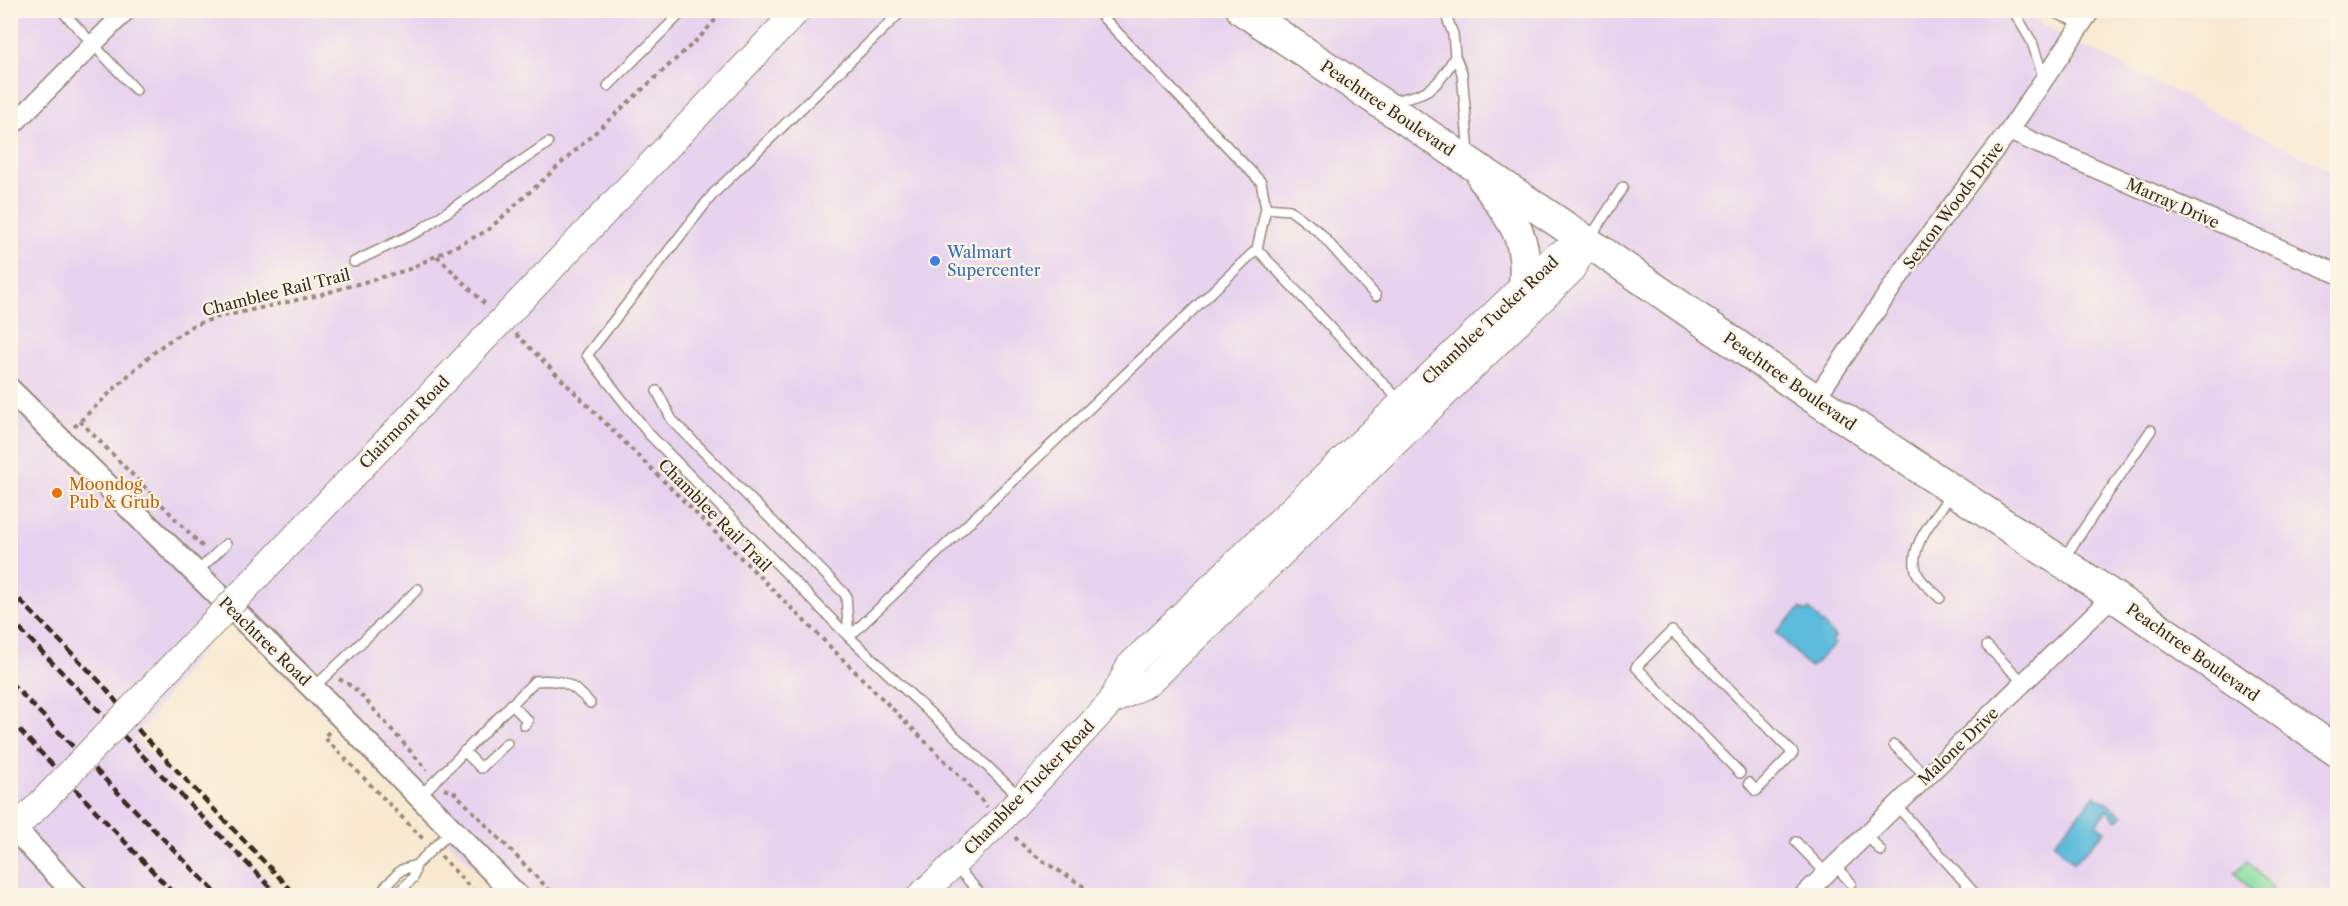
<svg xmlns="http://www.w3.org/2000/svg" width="2348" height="906" viewBox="0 0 2348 906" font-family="'Libre Caslon Text',serif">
<rect width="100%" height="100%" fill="#fcf5e5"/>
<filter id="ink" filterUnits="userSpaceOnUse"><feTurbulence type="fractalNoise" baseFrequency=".0167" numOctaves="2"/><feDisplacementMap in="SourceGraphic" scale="12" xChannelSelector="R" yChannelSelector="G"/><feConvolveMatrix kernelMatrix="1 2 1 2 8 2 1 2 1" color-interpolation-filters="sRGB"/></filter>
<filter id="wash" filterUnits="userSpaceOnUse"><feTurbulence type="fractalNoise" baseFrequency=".008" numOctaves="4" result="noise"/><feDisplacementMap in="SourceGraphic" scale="24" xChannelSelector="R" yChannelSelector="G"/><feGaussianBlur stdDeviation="1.35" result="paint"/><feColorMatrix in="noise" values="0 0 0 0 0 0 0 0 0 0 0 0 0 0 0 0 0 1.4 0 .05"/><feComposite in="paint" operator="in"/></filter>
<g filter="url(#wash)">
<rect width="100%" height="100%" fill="#f8e8d0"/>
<path fill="#e7d2ef" d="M11,11H2022L2058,33L2337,174V895H501L227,615L135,738L281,895H11Z"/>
<path fill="#86dea2" stroke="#608460" stroke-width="1.5" d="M2247,861L2273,888L2267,895H2256L2235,873Z"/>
<path fill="#5dbbdb" stroke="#4c727c" stroke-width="1.5" d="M1801,608L1806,612L1809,609L1835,637L1832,641L1835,644L1810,668L1776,632Z
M2095,795L2123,815L2117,820L2107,810L2097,824L2105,831L2074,863L2054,843Z"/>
</g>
<g filter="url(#ink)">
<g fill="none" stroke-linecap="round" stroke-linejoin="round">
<g stroke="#9a8977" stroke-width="12">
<path id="service" d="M61,10L136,90
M903,10L713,194L587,355L649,434L849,637L1021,798
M1444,10L1453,34L1455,56L1462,73L1469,154
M2013,10L2032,42L2044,79
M2048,10L2082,24
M608,86L684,10
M1390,101C1427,95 1438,89 1455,56
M1266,208L1290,210L1319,232L1376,296
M1590,238L1623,187
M1257,249L1400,401
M354,262L419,231L548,143
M657,391L672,420L846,595L849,637L1257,249L1266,208L1261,182L1096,10
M2064,558L2151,430
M196,573L226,544
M1940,598C1933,591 1922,583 1918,575C1904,549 1938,514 1952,493
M1987,646L2023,682
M313,688L418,589
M511,704L528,721L524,725
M1894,745L1926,776
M464,751L481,768L507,743
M1740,773L1636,667L1672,631L1793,753L1756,791L1749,783
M420,796L535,681C562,679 572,683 590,703
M1896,805L1977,896
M1866,834L1881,851
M1796,842L1826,873
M1834,865L1851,883
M955,866L983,896
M383,896L385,887L401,870L416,865L452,830
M395,896L413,878L416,865"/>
</g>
<g stroke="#9a8977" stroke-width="21">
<path id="minor" d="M10,128L127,10
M2009,131L2338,274
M1815,399L1915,254L2009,131L2091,10
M1803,896L2113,596"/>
</g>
<g stroke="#9a8977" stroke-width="26">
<path id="tertiary" d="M10,390L313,688L517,896
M10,824L77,896"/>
</g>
<g stroke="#9a8977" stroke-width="28">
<path id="secondary" d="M1111,702L1150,682L1570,272L1588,242
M10,833L42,802
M920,896L1001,820L1111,702L1130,665L1524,285L1556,256L1588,242"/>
</g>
<g stroke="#9a8977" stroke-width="33">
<path id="trunk" d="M1242,10L1588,242L1815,399L2113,596L2338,752
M1483,179C1510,218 1529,234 1524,285"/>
</g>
<path stroke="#9a8977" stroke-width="4" stroke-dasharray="4.5 4.5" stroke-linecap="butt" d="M437,256L487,306
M516,334L967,783L987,807
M80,421L204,548
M74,427L135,369L163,345L192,326L215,318L315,296L407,270L487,231L700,37L724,10
M339,679L353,687L363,697L427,770
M329,732L324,737L425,841
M444,789L455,793L555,896
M1015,837C1036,862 1070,874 1096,896
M441,856L478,896"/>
<use href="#service" stroke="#fff" stroke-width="9"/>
<use href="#minor" stroke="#fff" stroke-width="18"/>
<use href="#tertiary" stroke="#fff" stroke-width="22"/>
<use href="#secondary" stroke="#fff" stroke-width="26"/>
<use href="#trunk" stroke="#fff" stroke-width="30"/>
<path stroke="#3b2a1e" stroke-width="4.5" stroke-dasharray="9 4.5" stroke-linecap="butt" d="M10,590L103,685L141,733L297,896
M10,619L279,896
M10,682L219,896
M10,720L176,896"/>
<g stroke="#9a8977" stroke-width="28" stroke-linecap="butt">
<path id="secondary-bridge" d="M42,802L798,10"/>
</g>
<use href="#secondary-bridge" stroke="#fff" stroke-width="26"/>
</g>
</g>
<circle fill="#3f7fe0" stroke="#fcf5e5" stroke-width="2" cx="935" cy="261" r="6"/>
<circle fill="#e8710a" stroke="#fcf5e5" stroke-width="2" cx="57" cy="493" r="6"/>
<g text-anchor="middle" stroke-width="4.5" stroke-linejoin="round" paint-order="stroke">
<g font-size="16" fill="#3b2a1e" stroke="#fcf5e5">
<text transform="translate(1388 108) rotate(34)" y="6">Peachtree Boulevard</text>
<text transform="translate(2173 203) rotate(24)" y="6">Marray Drive</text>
<text transform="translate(1953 205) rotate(-53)" y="6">Sexton Woods Drive</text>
<text transform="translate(276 292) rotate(-14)" y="6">Chamblee Rail Trail</text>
<text transform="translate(1490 320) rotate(-43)" y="6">Chamblee Tucker Road</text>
<text transform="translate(1790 381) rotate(35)" y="6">Peachtree Boulevard</text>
<text transform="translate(404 422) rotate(-46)" y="6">Clairmont Road</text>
<text transform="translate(715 515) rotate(45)" y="6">Chamblee Rail Trail</text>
<text transform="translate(265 641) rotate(44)" y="6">Peachtree Road</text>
<text transform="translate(2193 652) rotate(35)" y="6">Peachtree Boulevard</text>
<text transform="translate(1958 746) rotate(-44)" y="6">Malone Drive</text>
<text transform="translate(1029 787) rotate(-46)" y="6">Chamblee Tucker Road</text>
</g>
<g font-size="16" fill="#366cbe" stroke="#fcf5e5" text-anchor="start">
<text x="947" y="258">Walmart<tspan x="947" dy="18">Supercenter</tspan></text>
</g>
<g font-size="16" fill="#c56008" stroke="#fcf5e5" text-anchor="start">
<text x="69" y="490">Moondog<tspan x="69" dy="18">Pub &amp; Grub</tspan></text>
</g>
</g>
<rect width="2348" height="906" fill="none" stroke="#fcf5e5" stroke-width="36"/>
</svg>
